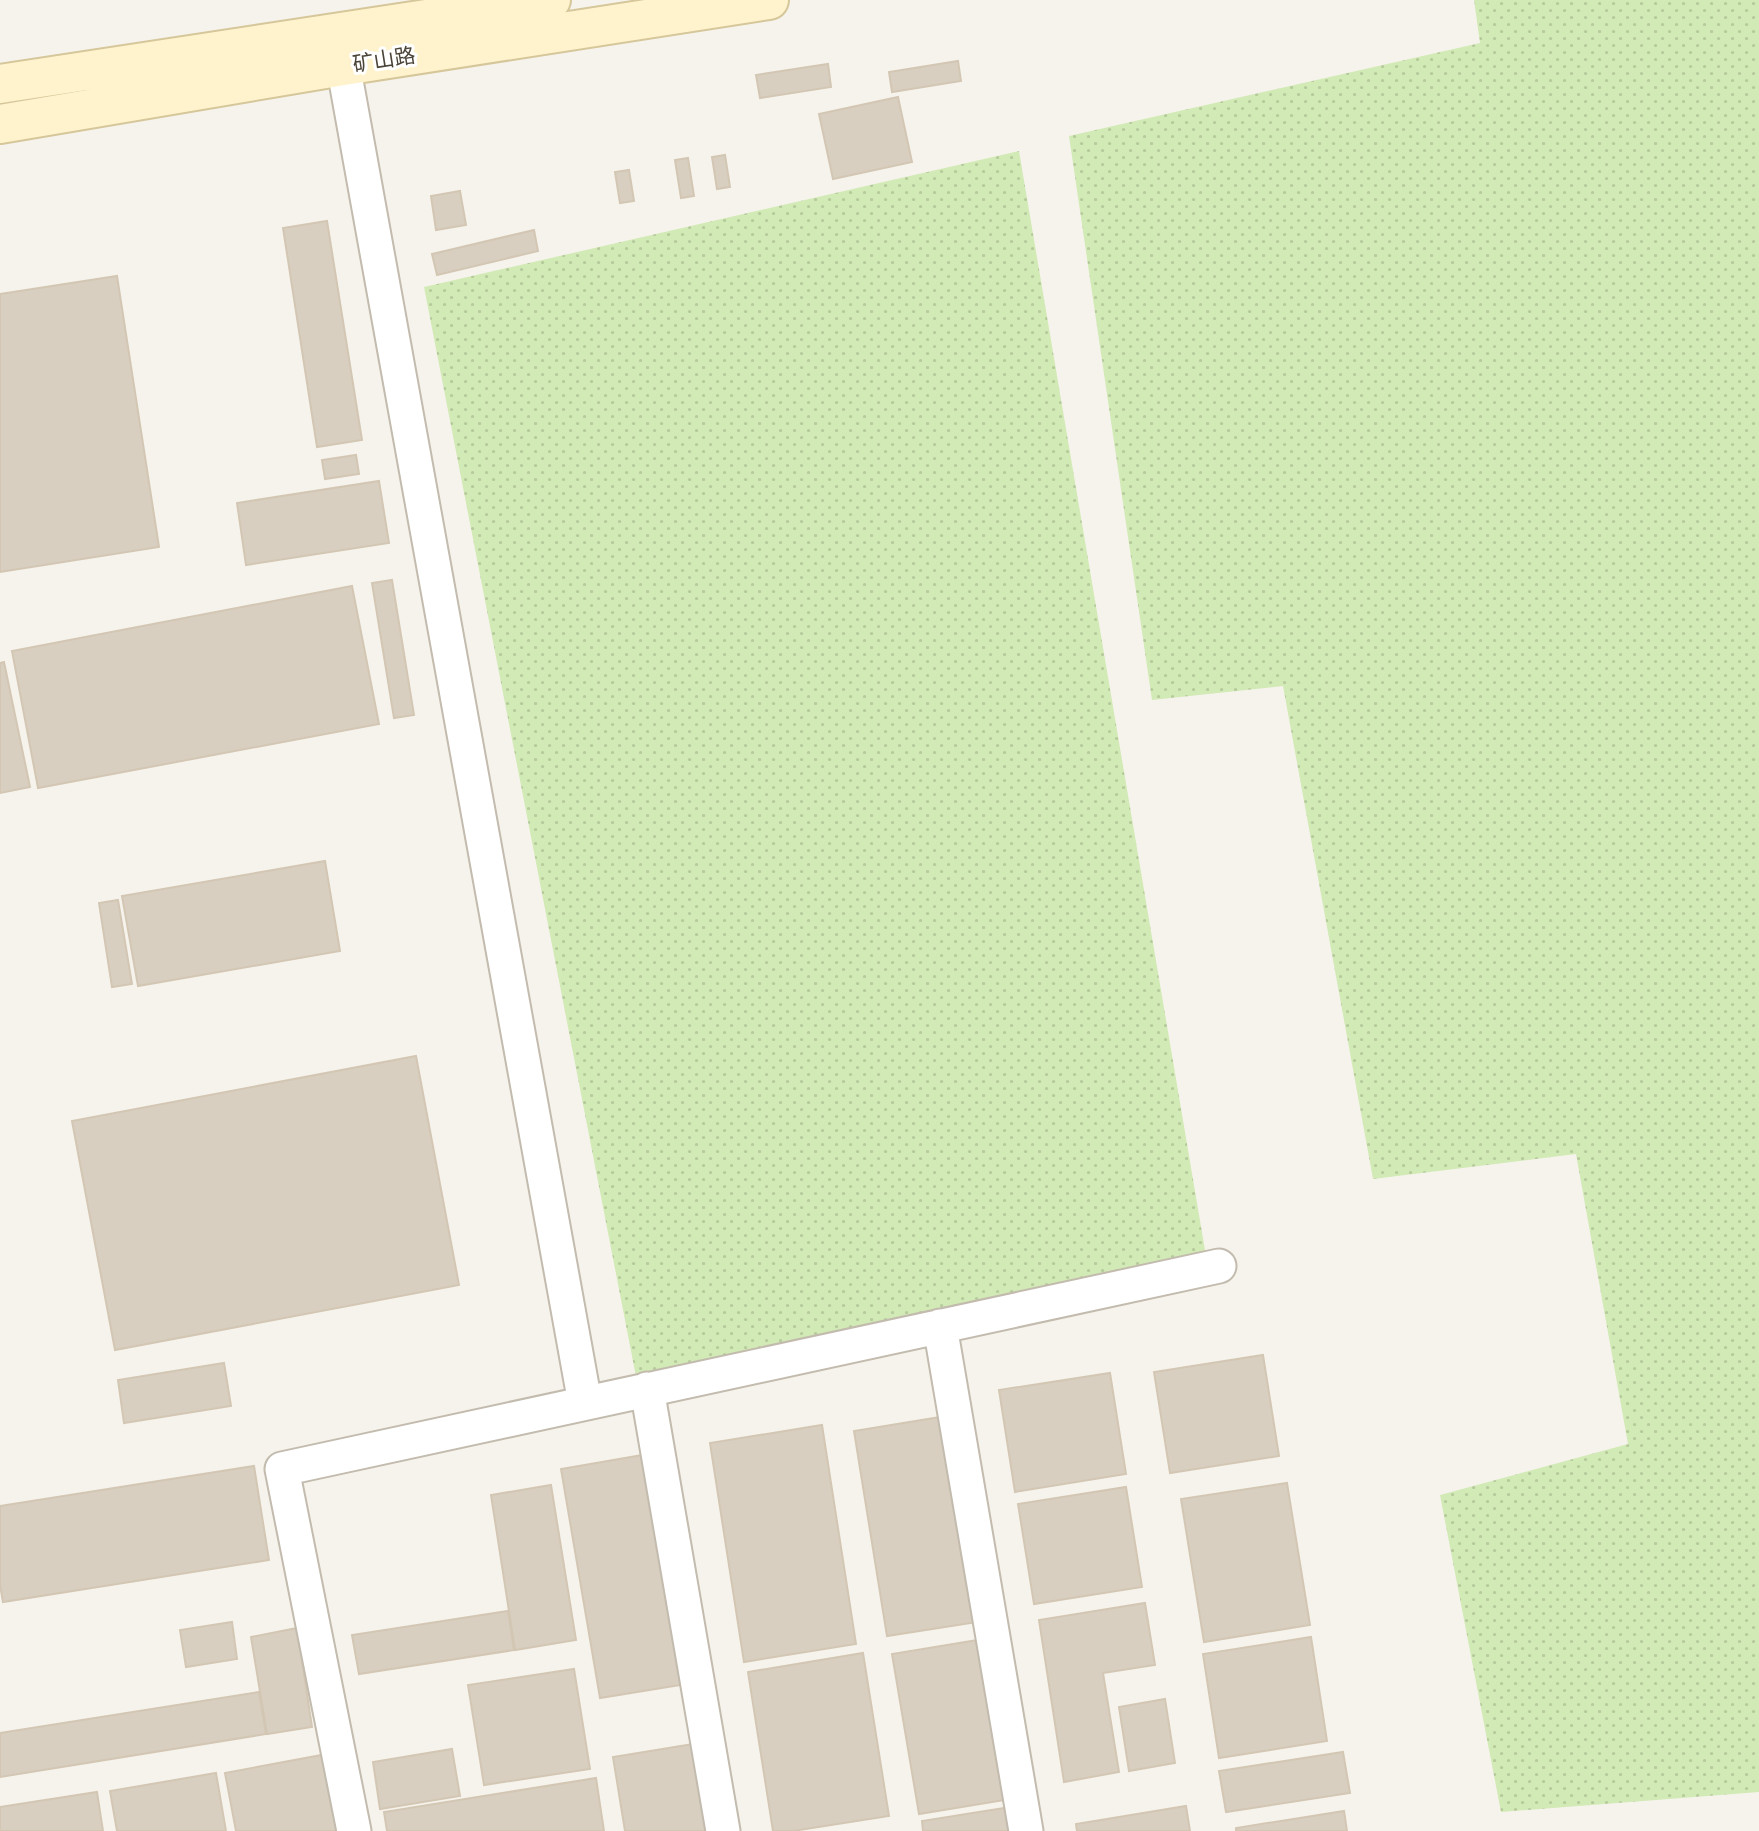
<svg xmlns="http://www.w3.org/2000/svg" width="1759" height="1831" viewBox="0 0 1759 1831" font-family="Rubik,'Noto Sans SC',sans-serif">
<defs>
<pattern id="garden-dots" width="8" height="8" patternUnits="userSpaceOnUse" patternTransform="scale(1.75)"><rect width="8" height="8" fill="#d2eab5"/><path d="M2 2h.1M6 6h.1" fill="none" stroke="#b6ca9c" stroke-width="1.8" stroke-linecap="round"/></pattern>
</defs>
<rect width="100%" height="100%" fill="#f6f3ec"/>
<path fill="url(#garden-dots)" d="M1474,0H1759V1792L1501,1812L1440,1495L1628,1444L1576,1154L1373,1179L1283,686L1152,700L1069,136L1480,43Z
M1019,151L1208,1268L639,1392L424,287Z"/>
<path fill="#d8cfc1" stroke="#d3c7b4" stroke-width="2" d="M958,61L961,81L892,92L889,72Z
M828,64L831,87L760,98L756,75Z
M898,97L912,162L833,179L819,114Z
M725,155L730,187L717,189L712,157Z
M688,158L694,196L681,198L675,160Z
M629,170L634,201L620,203L615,172Z
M460,191L466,225L436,230L431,196Z
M327,221L362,440L317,447L283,228Z
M534,230L538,251L437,275L432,254Z
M117,276L159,547L0,572V294Z
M356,455L359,474L325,479L322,460Z
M379,481L389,543L246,565L237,503Z
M392,580L414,715L394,718L372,583Z
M352,586L379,724L38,788L12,651Z
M4,662L30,787L0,793V663Z
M325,861L340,951L138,986L122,896Z
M118,900L132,984L112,987L99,903Z
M416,1056L459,1285L115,1350L72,1121Z
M1263,1355L1279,1456L1170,1473L1154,1372Z
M224,1363L231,1406L124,1423L118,1380Z
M1110,1373L1126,1474L1015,1492L999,1390Z
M971,1412L1003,1618L887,1636L854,1431Z
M822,1425L856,1644L744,1662L710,1443Z
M660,1452L699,1682L600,1698L561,1469Z
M254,1466L269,1560L3,1602L0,1585V1506Z
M1287,1483L1310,1625L1204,1642L1181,1499Z
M551,1485L576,1640L515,1650L491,1495Z
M1126,1487L1142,1587L1034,1604L1018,1504Z
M1145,1603L1155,1665L1103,1673L1119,1772L1064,1782L1039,1620Z
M508,1611L514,1650L359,1674L352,1635Z
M232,1622L237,1659L186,1667L180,1630Z
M297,1628L312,1727L267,1734L251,1637Z
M996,1637L1023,1797L919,1814L892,1654Z
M1311,1637L1327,1741L1219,1758L1203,1654Z
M863,1653L889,1816L793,1831H773L748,1672Z
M574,1669L590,1769L484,1785L468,1685Z
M259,1692L266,1734L0,1777V1733Z
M1165,1699L1175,1763L1129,1771L1119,1707Z
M718,1740L733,1831H625L613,1757Z
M452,1749L460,1796L380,1809L373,1762Z
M1343,1752L1350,1793L1226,1812L1219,1771Z
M327,1754L342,1831H236L225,1773Z
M216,1773L226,1831H117L110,1791Z
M596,1778L604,1831H387L384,1812Z
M97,1792L103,1831H0V1807Z
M1036,1803L1040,1831H923L922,1821Z
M1186,1806L1190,1831H1077L1076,1824Z
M1344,1811L1347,1831H1236V1828Z"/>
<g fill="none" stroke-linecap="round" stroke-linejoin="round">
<g stroke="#c2bbae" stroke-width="37">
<path id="street" d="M339,42L585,1403
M940,1326L1026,1831
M647,1389L723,1831
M354,1831L282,1469L1219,1266"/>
</g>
<g stroke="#d6c79b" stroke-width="42">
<path id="secondary" d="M0,84L551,0
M0,124L343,66L769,0"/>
</g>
<use href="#street" stroke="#fff" stroke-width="33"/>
<use href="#secondary" stroke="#fff3cd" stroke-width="38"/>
</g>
<g text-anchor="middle" stroke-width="6" stroke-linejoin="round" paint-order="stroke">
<g font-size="21" fill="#4b4439" stroke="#fff">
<text transform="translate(384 60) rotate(-9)" y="7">矿山路</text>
</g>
</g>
</svg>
